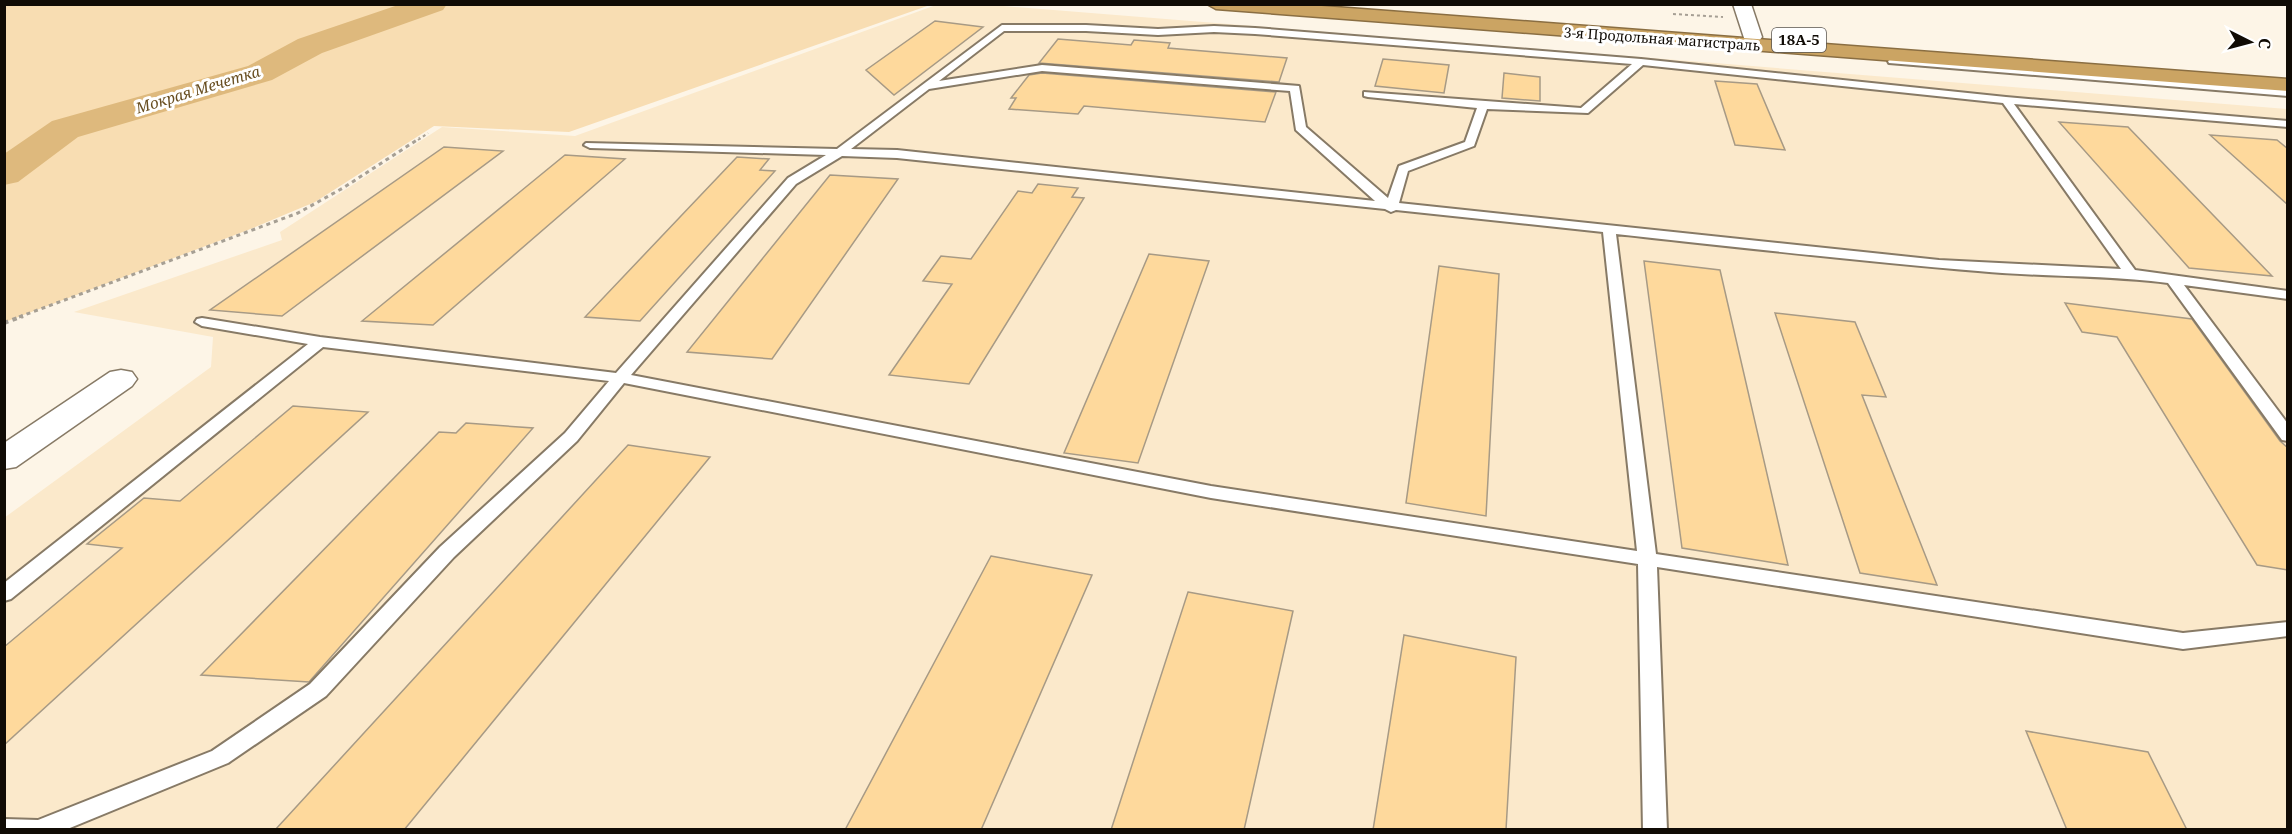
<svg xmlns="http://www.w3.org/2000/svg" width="2292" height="834" viewBox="0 0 2292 834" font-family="'Noto Serif',serif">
<rect width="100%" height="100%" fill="#fdf5e7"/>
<path fill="#fbe9cb" d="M936,5H991L2287,109V829H5L4,518L211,367L213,337L74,312L282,240L280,232L442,127L575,136Z"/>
<path fill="#f8ddb2" d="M5,4H930V5L569,132L434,126L315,202L248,230L5,322Z"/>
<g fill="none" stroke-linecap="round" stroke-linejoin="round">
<path fill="#deb97d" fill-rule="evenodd" d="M401,4H447L443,10L322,53L272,80L78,137L18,182L4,185V154L52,121L248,66L298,39Z"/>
</g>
<path fill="#fed99c" stroke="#a79a85" stroke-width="1.5" d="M935,21L983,27L894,95L866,70Z
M1058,39L1131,45L1134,40L1170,43L1168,48L1287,58L1279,82L1039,63Z
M1383,59L1449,65L1444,93L1375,86Z
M1042,73L1276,92L1265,122L1084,106L1078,114L1009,109L1016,98H1011L1029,75Z
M1504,73L1540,77V101L1502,98Z
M1715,81L1757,84L1785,150L1735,145Z
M2059,122L2128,127L2272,276L2189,268Z
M2210,135L2277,140L2288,149V205Z
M444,147L503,151L282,316L210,310Z
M565,155L625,159L433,325L362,321Z
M737,157L769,159L760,170L775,171L640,321L585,317Z
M830,175L898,179L772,359L687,352Z
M1038,184L1078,188L1072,197L1084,198L969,384L889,375L952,284L923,281L941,256L971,259L1018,191L1032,193Z
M1149,254L1209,261L1138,463L1064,453Z
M1644,261L1720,270L1788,565L1682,548Z
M1439,266L1499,274L1486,516L1406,503Z
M2065,303L2192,319L2280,441L2288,448V570L2257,565L2117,337L2082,332Z
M1775,313L1855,322L1886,397L1862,395L1937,585L1860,573Z
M293,406L368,412L4,745V647L122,548L87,544L144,498L180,501Z
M466,423L533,428L309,682L201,675L439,432L456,433Z
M628,445L710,457L404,830H275Z
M991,556L1092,575L981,830H845Z
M1188,592L1293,611L1244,830H1111Z
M1404,635L1516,657L1506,830H1373Z
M2026,731L2148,752L2187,830H2067Z"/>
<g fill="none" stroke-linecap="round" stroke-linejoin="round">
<g stroke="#877a66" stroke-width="4">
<path id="lane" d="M1002,25H1086L1158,29L1214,26L1255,28L1641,59L2006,97L2288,121V127L2014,104L2135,270L2288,291V299L2184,285L2288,424V441L2282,440L2168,283C2105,275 2041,277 1978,271C1857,261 1736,247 1616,234L1656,554L2183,633L2288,622V636L2183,649L1657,567L1667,830H1643L1638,564L1211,498L624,383L577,441L454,557L326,696L228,763L65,830H4V819L38,820L212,751L310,684L440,547L565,433L609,381L323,347L11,599L4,601V583L308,344L202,326L195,322L197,319L202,318L320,337L616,373L788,178L826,155L590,148L584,145L586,143L837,149ZM1004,31H1086L1158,35L1214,32L1255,34L1632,64L1581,108L1364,92V96L1368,97L1477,108L1465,142L1399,166L1388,198L1306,127L1299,86L1042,65L939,81ZM1643,65L2003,103L2121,269L1939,260L1399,203L1408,171L1474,146L1487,109L1588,113ZM1042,71L1290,91L1296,130L1375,201L897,150L851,149L929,89ZM842,156L897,158L1385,209L1391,212L1396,210L1603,232L1637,551L1211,486L631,375L796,184Z
M1893,58L2288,90V96L1889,63L1888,61Z"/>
</g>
<g stroke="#877a66" stroke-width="3">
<path id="street" d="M1733,4H1751L1762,37L1759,41H1745Z
M121,370L132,372L137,379L132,386L16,467L4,469V443L110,372Z"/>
</g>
<g stroke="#8a6e42" stroke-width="3">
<path id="highway" d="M1207,4H1295L2288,79V91L1216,9Z"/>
</g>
<path stroke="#a69f94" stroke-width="2" stroke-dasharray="3 3" stroke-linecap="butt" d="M1673,14L1723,17
M418,140L428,133"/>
<path stroke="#a69f94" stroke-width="3" stroke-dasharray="4 4" stroke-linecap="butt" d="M19,317L298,213L343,188L420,138"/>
<path stroke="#a69f94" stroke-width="4" stroke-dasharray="4.5 4.5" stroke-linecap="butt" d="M4,323L23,316"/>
<use href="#lane" fill="#fff" fill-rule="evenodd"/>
<use href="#street" fill="#fff" fill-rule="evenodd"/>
<use href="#highway" fill="#cba463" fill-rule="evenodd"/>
</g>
<g text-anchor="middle" stroke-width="6" stroke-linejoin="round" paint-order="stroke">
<g font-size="14" fill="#100b05" stroke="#fff">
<text transform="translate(1662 39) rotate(4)" y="5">3-я Продольная магистраль</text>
</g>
<rect fill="#fff" stroke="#585450" stroke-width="1.5" x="1772" y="28" width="54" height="24" rx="4.5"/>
<g font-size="15" font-weight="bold" fill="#100b05">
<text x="1799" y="45">18А-5</text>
</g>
<g font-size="15" font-style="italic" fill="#684e21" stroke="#fff">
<text transform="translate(198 90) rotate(-17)" y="5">Мокрая Мечетка</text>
</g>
</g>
<rect width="2292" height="834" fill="none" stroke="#100b05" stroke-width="12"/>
<g transform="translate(2250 42) rotate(96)" stroke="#ffffff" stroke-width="4.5" paint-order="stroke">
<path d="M0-4.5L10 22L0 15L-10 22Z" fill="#100b05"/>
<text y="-9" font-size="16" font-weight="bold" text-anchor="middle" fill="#100b05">С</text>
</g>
</svg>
